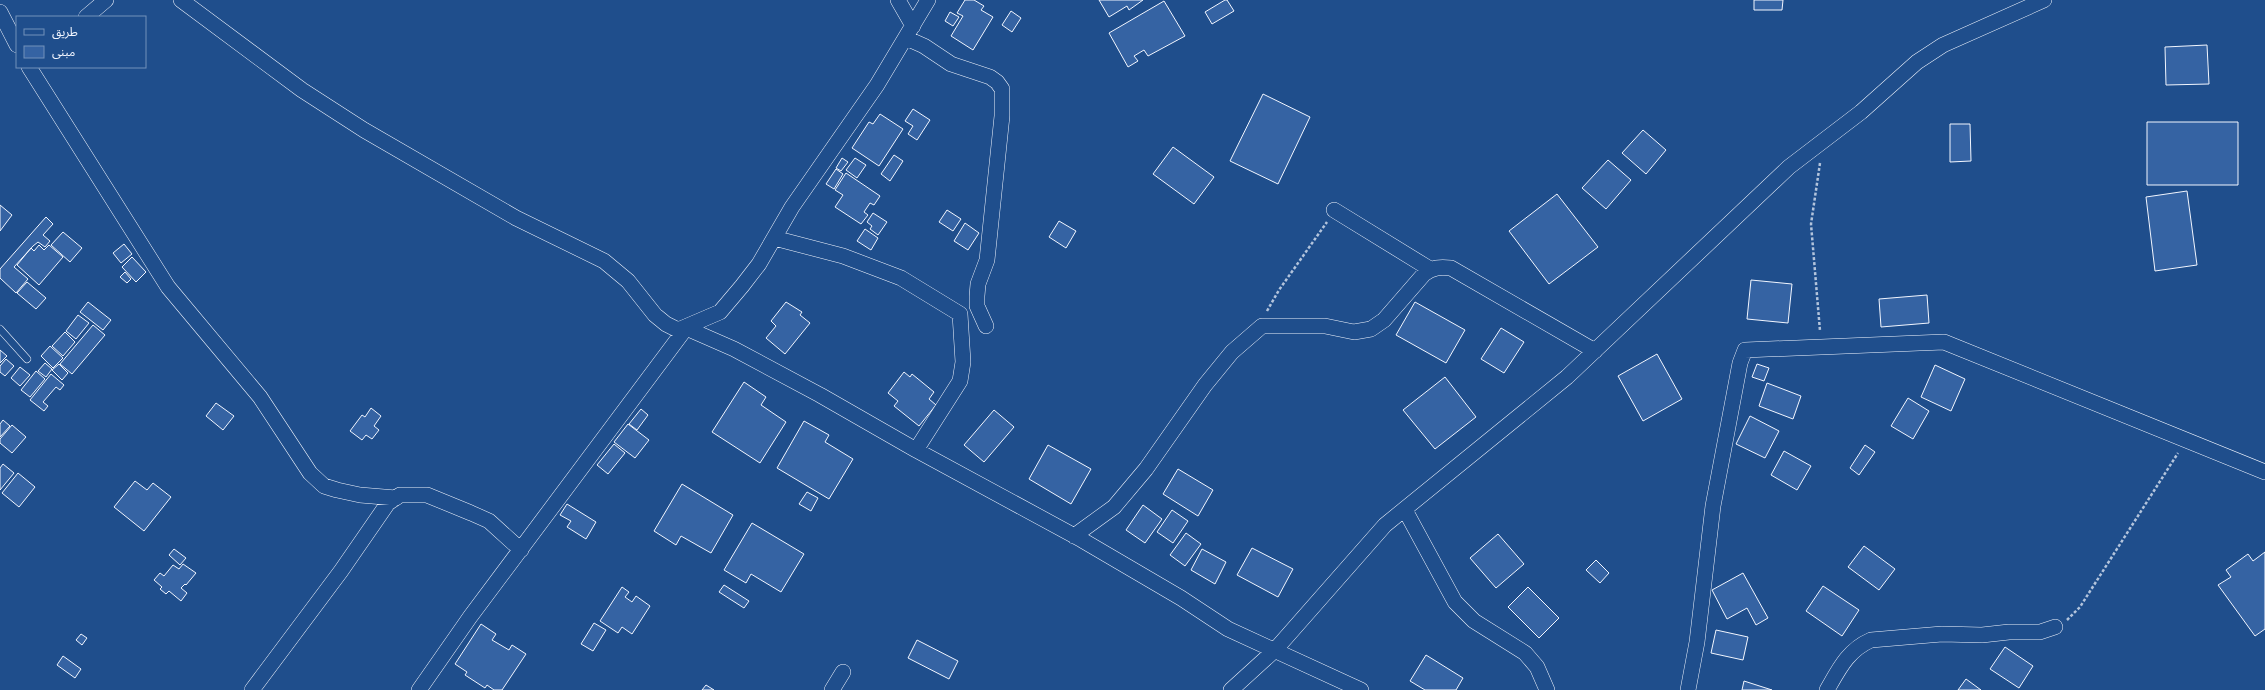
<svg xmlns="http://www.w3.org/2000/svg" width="2265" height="690" viewBox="0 0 2265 690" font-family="Georgia,'Noto Sans Arabic',serif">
<rect width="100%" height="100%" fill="#1f4e8c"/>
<path fill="#3563a3" stroke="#f2f6ff" d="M965,0H974L984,6L981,10L993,17L973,50L951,36L963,16L957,13Z
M1099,0H1143L1129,10L1127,6L1109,17Z
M1225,0H1227L1234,11L1212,24L1205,12Z
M1754,0H1783L1782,10H1754Z
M1164,1L1185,36L1148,56L1144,50L1134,56L1138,61L1128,67L1109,33Z
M1011,11L1021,18L1012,32L1002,25Z
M950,12L959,17L953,26L945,21Z
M2207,45L2209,84L2166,85L2165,47Z
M1263,94L1310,117L1278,184L1230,161Z
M913,109L930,120L917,140L908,134L913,126L905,121Z
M880,114L903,129L879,166L852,148L869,122L873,124Z
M2147,122H2238V185H2147Z
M1950,124H1970L1971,161L1950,162Z
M1643,130L1666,150L1646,174L1622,153Z
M1173,147L1214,177L1194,204L1153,174Z
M894,155L903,161L890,181L881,174Z
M842,158L848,162L841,171L836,168Z
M855,158L866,165L857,178L846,170Z
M1608,160L1631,180L1606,209L1582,188Z
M836,169L843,174L834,189L826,184Z
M846,173L880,196L874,205L870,203L864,212L868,215L861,224L835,207L843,195L835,190Z
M2187,191L2197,265L2155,271L2146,197Z
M1557,194L1598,247L1549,284L1509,231Z
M0,205L12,215L0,231Z
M947,210L961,219L953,231L939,222Z
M873,213L887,222L878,235L870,229L872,226L867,222Z
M46,217L53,224L43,235L50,241L45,247L38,242L33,246L14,267L28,279L16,293L0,278V269Z
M1059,221L1076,231L1066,248L1049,237Z
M965,223L979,233L968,250L954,241Z
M865,229L878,238L871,250L857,241Z
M63,232L82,248L70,262L51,245Z
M124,244L132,254L121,263L113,253Z
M39,245L44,250L49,245L63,257L39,285L17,265L31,248L34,251Z
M132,257L146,272L136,282L122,267Z
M125,272L131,279L127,283L120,277Z
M1751,280L1792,284L1788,323L1747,319Z
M27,282L46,298L36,309L17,293Z
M1927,295L1929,323L1881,327L1879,299Z
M88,302L111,320L103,330L80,312Z
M786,302L802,312L800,315L810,323L785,354L766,338L776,326L771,321Z
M1415,302L1465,330L1446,363L1396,335Z
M78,315L89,323L76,339L66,331Z
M93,325L105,335L72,374L60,364Z
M1501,328L1524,342L1504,373L1481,359Z
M65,332L75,342L63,356L52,346Z
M50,346L63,358L53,368L41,356Z
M0,350L7,356L0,363Z
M1657,354L1682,399L1643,421L1618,376Z
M6,359L14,366L5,376L0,372V366Z
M45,363L52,369L46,377L38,371Z
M59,364L68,373L62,380L52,370Z
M1757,364L1769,368L1764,381L1752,377Z
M1935,365L1965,379L1951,411L1921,397Z
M20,367L30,375L20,386L11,378Z
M36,371L45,379L30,397L21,390Z
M904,372L910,377L912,374L934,392L929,399L936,405L919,426L894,406L898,401L888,393Z
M51,374L64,385L60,390L56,387L43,402L48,406L44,411L30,400Z
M1445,377L1476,417L1435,449L1403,410Z
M744,382L766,397L761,405L786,422L760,463L712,432Z
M1767,383L1801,396L1793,419L1759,406Z
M1908,398L1929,411L1913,439L1891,426Z
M216,403L234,416L223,430L206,416Z
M371,408L381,416L374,426L379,430L372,439L366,435L362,440L350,431L362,415L365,417Z
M641,409L648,415L637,430L629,424Z
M994,410L1014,427L984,462L964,445Z
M1750,416L1779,431L1765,458L1736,444Z
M3,420L10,426L0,437V424Z
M804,421L829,435L825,442L853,459L829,499L777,468Z
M628,424L649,440L635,458L614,442Z
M12,425L26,437L12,453L0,443V439Z
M614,444L625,453L608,474L597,465Z
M1048,445L1091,469L1071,504L1029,479Z
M1865,445L1875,452L1859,475L1850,468Z
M1784,451L1811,466L1797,490L1771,475Z
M3,464L14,473L0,490V468Z
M1178,469L1213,490L1198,516L1163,494Z
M18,473L35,487L19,507L2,493Z
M135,481L147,490L153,483L171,497L144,531L114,507Z
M682,484L733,515L711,553L681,536L676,545L654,531Z
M807,492L818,498L811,511L799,504Z
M567,504L596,522L586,539L567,527L571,521L560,515Z
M1143,505L1162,519L1145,543L1126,530Z
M1172,510L1188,521L1173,543L1157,532Z
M752,523L804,554L781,592L751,574L746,583L724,570Z
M1186,533L1201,544L1185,566L1170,555Z
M1498,534L1524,564L1496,588L1470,558Z
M1864,546L1895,569L1879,590L1848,567Z
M1252,548L1293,569L1278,597L1237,575Z
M174,549L186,558L180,565L169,555Z
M1202,549L1226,562L1215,584L1191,570Z
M2265,552V629L2255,636L2218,585L2231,577L2226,570L2248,554L2253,561Z
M1596,560L1609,573L1600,583L1586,570Z
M183,564L196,573L186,585L185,584L181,588L187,593L181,601L169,591L166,594L160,589L162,587L154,580L160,573L164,576L173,565L179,569Z
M1743,573L1768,618L1756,625L1747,608L1727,619L1712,590Z
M724,585L749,601L744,608L719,592Z
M1823,586L1859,610L1842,636L1806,611Z
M622,587L629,592L625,597L632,602L636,596L650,606L632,634L622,627L618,633L600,621Z
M1528,587L1559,618L1539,638L1508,607Z
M594,623L606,630L593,651L581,644Z
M481,624L496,634L492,640L509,650L512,645L526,654L502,690H494L487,685L485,688L465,675L467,672L455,664Z
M1716,630L1748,637L1743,660L1711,653Z
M81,634L87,638L82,645L76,640Z
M917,640L958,661L949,679L908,658Z
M2005,647L2033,666L2019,688L1990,669Z
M1426,655L1463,678L1456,690H1425L1410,681Z
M63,656L81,669L75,678L57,665Z
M1966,679L1981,690H1958Z
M1744,681L1772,690H1742Z
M706,685L714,690H702Z"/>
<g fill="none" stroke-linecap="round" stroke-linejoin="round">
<g stroke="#f2f6ff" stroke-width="8">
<path id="lane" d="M0,329L27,359"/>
</g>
<g stroke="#f2f6ff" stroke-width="16">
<path id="street" d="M181,0L302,90L364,130L516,218L604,261L628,281L655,315L666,324L678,330L720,312L742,286L759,264L792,207L877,85L928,0
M898,0L913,26
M0,12L17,45
M86,17L106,0
M906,38L924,46L951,64L990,77L997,82L1002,89V116L987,260L978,284L977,296V306L986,326
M29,67L168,287L260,397L310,473L324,486L337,490L360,495L396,498
M1334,210L1430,269
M774,238L843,256L901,278L960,314L963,362L960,381L916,450
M686,328L734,349L820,395L916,450L1082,540L1181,598L1228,629L1361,690
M1405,510L1455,602L1474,621L1525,653L1537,667L1547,690
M1074,536L1114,507L1146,469L1205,385L1232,352L1262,326H1325L1354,332L1371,329L1384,320L1424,274C1433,267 1440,267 1451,268L1595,351
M252,690L341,571L388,503L400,495H427L471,513L489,521L521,550
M419,690L470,617L686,328
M832,690L843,672
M1231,690L1275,650L1385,525L1567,377L1789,167L1861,112L1917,62L1943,45L2044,0
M1688,690L1697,642L1713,506L1740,363L1745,350L1944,342L2265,472
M1827,690C1839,669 1848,650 1871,640L1942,634L1982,635L2009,632H2040L2055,627"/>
</g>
<path stroke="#b3c4dc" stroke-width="2.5" stroke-dasharray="3 2" stroke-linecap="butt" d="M1820,163L1811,224L1820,331
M1267,311L1279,290L1327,222
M2067,620L2080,607L2178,453"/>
<use href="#lane" stroke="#1f4e8c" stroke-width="7"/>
<use href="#street" stroke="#1f4e8c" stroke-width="15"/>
</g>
<rect x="16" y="16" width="130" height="52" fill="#1f4e8c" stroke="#7391ba"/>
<rect x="24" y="29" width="20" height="6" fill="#1f4e8c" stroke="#7391ba"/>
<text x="52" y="36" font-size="12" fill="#f2f6ff">طريق</text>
<rect x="24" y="46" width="20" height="12" fill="#3563a3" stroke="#7391ba"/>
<text x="52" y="56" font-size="12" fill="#f2f6ff">مبنى</text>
</svg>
